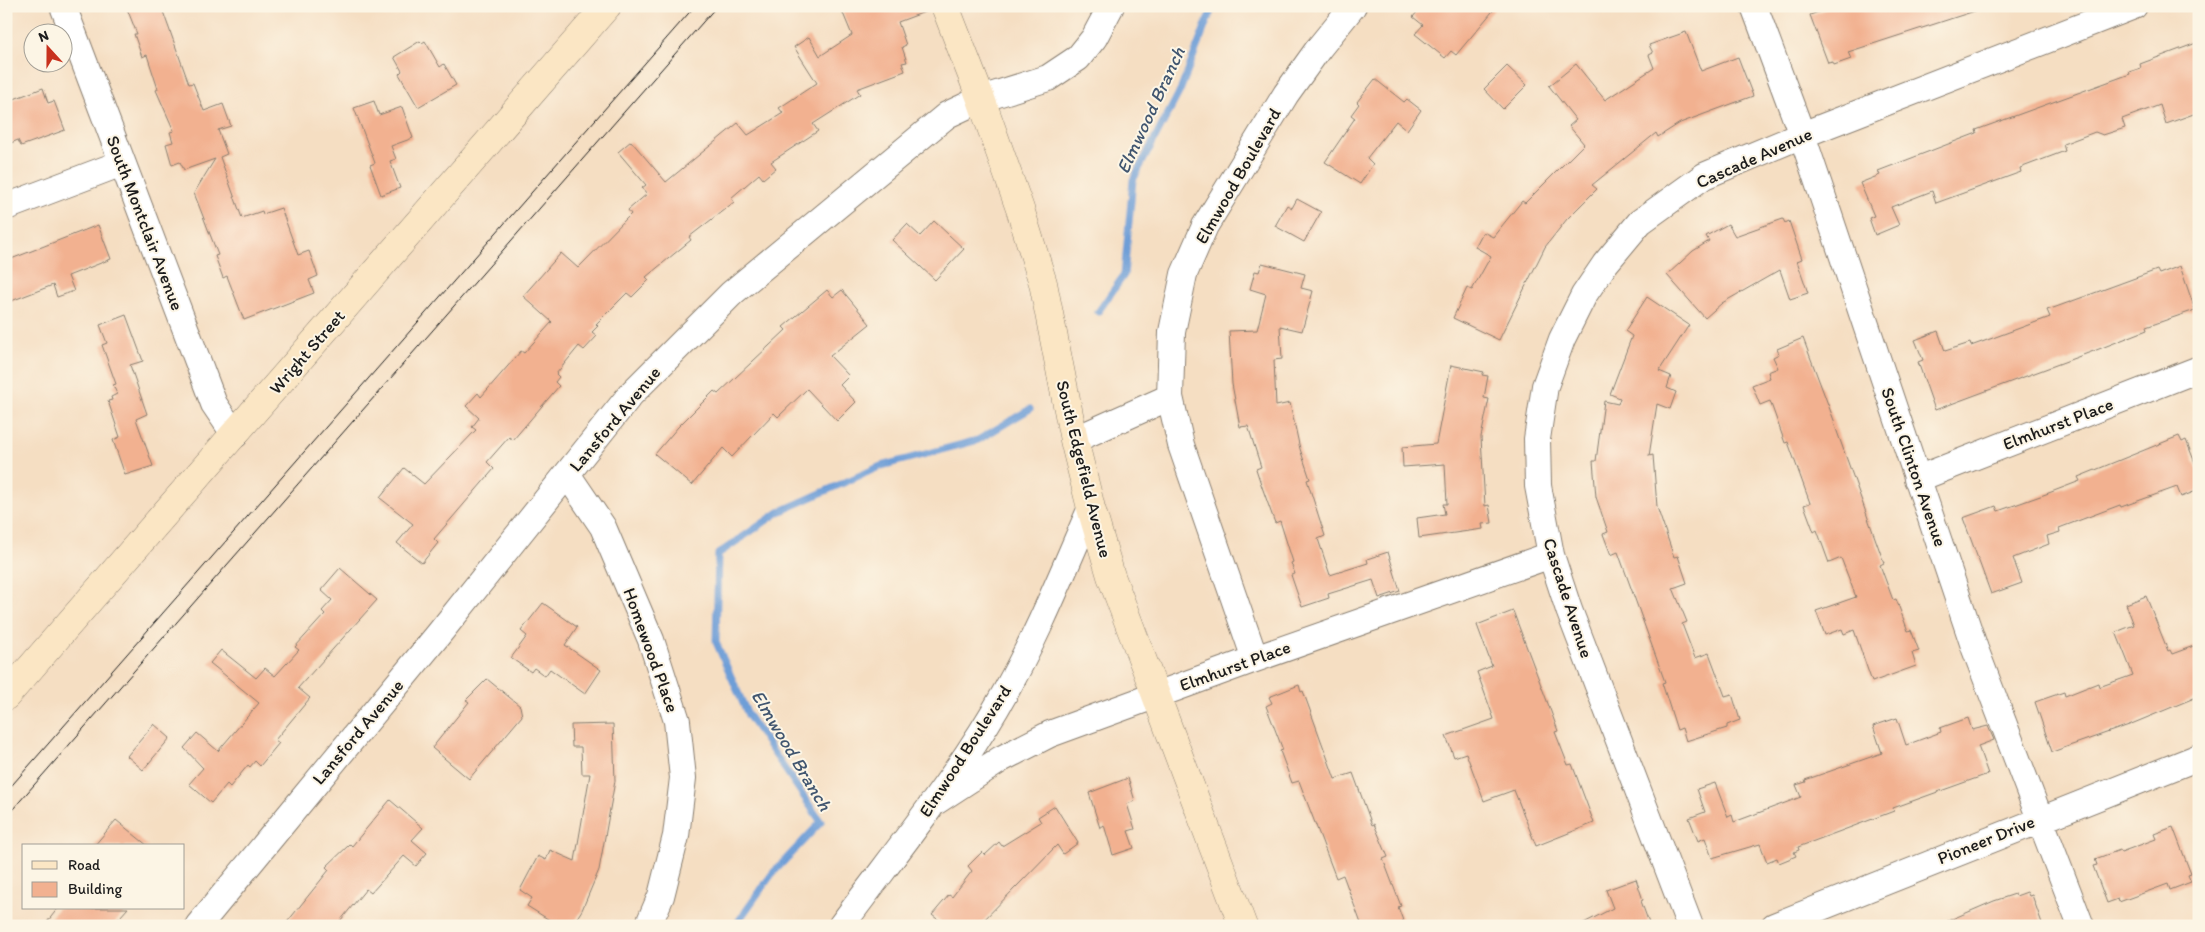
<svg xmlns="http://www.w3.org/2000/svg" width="2205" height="932" viewBox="0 0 2205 932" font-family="Itim,sans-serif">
<rect width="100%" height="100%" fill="#fcf5e5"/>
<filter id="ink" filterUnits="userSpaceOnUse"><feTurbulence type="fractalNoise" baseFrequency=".02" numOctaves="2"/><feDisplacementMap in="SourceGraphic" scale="10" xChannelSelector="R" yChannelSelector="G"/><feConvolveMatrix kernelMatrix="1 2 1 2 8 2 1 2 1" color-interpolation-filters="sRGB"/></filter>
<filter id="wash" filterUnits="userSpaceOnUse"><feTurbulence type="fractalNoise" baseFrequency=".0096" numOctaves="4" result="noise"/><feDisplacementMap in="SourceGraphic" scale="20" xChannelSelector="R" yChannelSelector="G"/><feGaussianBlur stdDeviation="1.12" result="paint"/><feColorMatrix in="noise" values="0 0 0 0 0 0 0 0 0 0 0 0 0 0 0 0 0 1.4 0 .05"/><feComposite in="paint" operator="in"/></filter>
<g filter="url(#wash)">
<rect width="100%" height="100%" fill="#f5dec2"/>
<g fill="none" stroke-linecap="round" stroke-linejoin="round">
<path stroke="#6e9ed7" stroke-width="7" d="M1098,312L1124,275L1133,180L1180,91L1213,6
M735,926L772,874L821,822L748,715L716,642L718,554L779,512L881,466L978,440L1030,409"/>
</g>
<g id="blocks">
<path fill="#f2b190" d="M126,6H161L189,84L193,83L204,111L223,104L231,126L218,130L227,154L220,157L242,218L262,211L263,214L281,208L298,255L309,251L318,276L309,280L314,293L244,320L227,276L223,278L215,256L218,255L194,193L215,159L184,170L180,162L172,165L166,144L173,142L170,132L174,131L156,90L158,89L147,55L142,57L134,34H137Z
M840,6H930V10L898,22L906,45L902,47L907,62L902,63L905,71L857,89L860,94L813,124L818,131L771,162L776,168L763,179L759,174L731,198L734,202L689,237L691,240L646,277L649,280L632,297L627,293L596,324L598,326L592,332L597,336L584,350L579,346L556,374L559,377L555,382L559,386L513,440L509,437L487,462L494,469L434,539L438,543L422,563L397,543L413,524L380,498L404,468L424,484L476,430L472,427L479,418L466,406L478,393L481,397L521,351L524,353L552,322L523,296L561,253L578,268L631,214L628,210L647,194L642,188L646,185L618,152L631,141L666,182L738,123L748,135L783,113L779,108L817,83L794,47L809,37L820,56L852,35Z
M1422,6H1497L1456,55L1451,51L1445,58L1415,34L1423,25L1413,17Z
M1835,6H1981V9L1848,52L1851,59L1834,65L1833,62L1828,63L1810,15Z
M1686,32L1701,71L1738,57L1753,96L1680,123L1658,137L1656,133L1592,185L1597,189L1567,219L1545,247L1499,340L1453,318L1467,288L1472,290L1491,256L1475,247L1483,232L1493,237L1522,201L1525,203L1584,144L1569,126L1576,120L1549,86L1576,64L1605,100L1654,68L1649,55L1653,53L1649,45Z
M420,41L422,43L425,41L440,67L444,64L456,85L418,107L399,74L402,71L394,57Z
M2199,42V112L2166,124L2160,105L2122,119L2125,128L2103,135L2095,132L2063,144L2065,151L2020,168L2021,172L1936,203L1932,191L1891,207L1899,225L1875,235L1869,218L1874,216L1860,183L1880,175L1878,171L1977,133L1976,130L2130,74L2129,72L2141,68L2140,64Z
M1507,66L1527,85L1503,109L1484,89Z
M1375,79L1404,102L1407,99L1421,110L1407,130L1396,121L1367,158L1373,164L1360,184L1325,162L1355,118L1351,115L1359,104L1357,102Z
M43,88L48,103L54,101L65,130L21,146L18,140L6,145V102Z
M374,101L379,115L402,107L413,138L391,146L396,159L390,161L400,188L381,195L370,165L375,163L354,108Z
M1297,199L1321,212L1304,242L1275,226L1287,205L1292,208Z
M1783,219L1785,223L1789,221L1802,259L1797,261L1808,293L1790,299L1780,270L1722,303L1705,318L1667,275L1693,251L1709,241L1706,236L1728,224L1735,236Z
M934,221L964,249L935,280L892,240L907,224L920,236Z
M98,225L111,259L68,276L74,291L57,297L53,285L6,303V261Z
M1262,263L1305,274L1301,288L1313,291L1302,331L1280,326L1282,359L1274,360L1276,406L1290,403L1300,449L1310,479L1307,480L1325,536L1318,539L1330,575L1368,563L1367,559L1388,552L1400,591L1379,598L1373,580L1328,594L1329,598L1302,607L1291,575L1295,574L1291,563L1293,562L1280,521L1275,523L1262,487L1256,469L1261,467L1248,426L1240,427L1232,384L1229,331L1257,330L1266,294L1250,289L1255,271L1259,272Z
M2180,266L2195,310L2146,327L2147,330L2099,349L1935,410L1918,362L1923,360L1915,340L1938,331L1945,351L1970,343L1971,346L2050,317L2047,310L2056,307L2157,270L2159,274Z
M827,290L833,297L842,290L870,324L830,356L849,376L840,385L856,402L837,421L807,389L778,417L774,413L732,457L723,448L692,485L655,454L678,427L714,391L718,394L786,330L783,327Z
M1647,297L1689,325L1659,371L1671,376L1667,388L1676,392L1670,409L1657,404L1649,456L1653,455L1657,507L1674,557L1678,556L1687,583L1673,588L1687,622L1682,624L1695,658L1709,653L1725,696L1732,694L1740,720L1727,725V728L1686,741L1682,728L1677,730L1662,683L1665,682L1618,552L1611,555L1603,534L1608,532L1596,497L1593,461H1596L1604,401L1618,404L1620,398L1610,394L1632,336L1625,331Z
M126,315L143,361L130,365L147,414L136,419L153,466L125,475L113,440L120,437L108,401L112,400L111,397L117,394L113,385L116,384L102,345L107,343L100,325Z
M1803,338L1835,423H1834L1884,563L1880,565L1893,600L1896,599L1908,631L1911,630L1919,651L1912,653L1916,666L1872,682L1854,630L1844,634L1842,629L1825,635L1816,611L1856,597L1841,558L1829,563L1817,530L1814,532L1804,505L1810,503L1788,442L1785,443L1770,401L1760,405L1752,385L1770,378L1768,372L1778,368L1773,357L1779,354L1777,349Z
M1451,365L1484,372L1482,375L1488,376L1484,398L1489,399L1481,437L1485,506L1489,505L1492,523L1482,524L1483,529L1419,538L1417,518L1445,514L1443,504H1447L1445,464L1403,467L1402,447L1436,444Z
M2179,436L2182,442L2186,440L2199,473V490L2181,497L2177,487L2121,507L2120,505L2059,528L2060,532L2047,536L2049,544L2013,558L2022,583L1991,594L1963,518L1996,506L1998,511L2046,494L2080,481L2078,477Z
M340,568L377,600L298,688L310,698L275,740L279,743L260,766L255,761L250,767L248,765L230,787L227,784L211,803L189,784L203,768L184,748L197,733L218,751L259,703L210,663L221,650L256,678L265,668L275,676L299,650L295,647L325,614L322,611L332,600L321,590Z
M2146,596L2168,651L2170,650L2172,654L2199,644V696L2129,725L2052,752L2035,702L2064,692L2065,696L2098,683L2099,687L2133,675L2116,632L2134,625L2126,604Z
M543,603L577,627L565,645L601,670L585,694L550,669L545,676L534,668L531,672L511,658L527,636L521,631Z
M1513,611L1550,709L1558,731L1555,732L1568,765L1572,764L1594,823L1536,846L1514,790L1484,801L1466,753L1454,757L1446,736L1494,719L1477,672L1492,666L1477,625Z
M487,679L520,706L522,716L469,779L432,748L469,702L466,700Z
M1299,685L1301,692L1303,691L1335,779L1353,773L1372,825L1374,824L1388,857L1383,859L1401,906L1398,907L1405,926H1362L1343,875L1336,878L1299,781L1292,783L1280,751L1283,750L1266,706L1272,703L1269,697Z
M1897,718L1906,745L1941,732L1940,728L1968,718L1972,730L1988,726L1994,740L1978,746L1988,774L1893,808L1894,811L1798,847L1799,850L1794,852L1796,856L1779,863L1777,858L1767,862L1760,844L1712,858L1705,838L1698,841L1689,818L1705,812L1697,789L1715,783L1728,817L1732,815L1734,822L1801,797L1796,785L1806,782L1805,780L1882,753L1873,726Z
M154,724L170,738L143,770L127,756Z
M613,724L615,781L599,870L582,910L572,926H559L527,906L532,898L520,890L538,856L546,860L550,850L575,861L590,774H582L581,747H572L571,725Z
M1128,778L1135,801L1127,804L1135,829L1128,831L1134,848L1113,855L1104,825L1100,828L1089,793Z
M390,800L423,828L412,840L427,853L416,866L404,856L371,893L366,889L336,926H284L329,870L326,867L350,844L352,846Z
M1055,806L1078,843L1063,854L1057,845L978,926H946L932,915L949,895L952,897L972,871L968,866L982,852L985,855L999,842L1002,846L1041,822L1038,817Z
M116,820L148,846H94Z
M2173,827L2191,874L2188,875L2191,882L2170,890L2168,884L2119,902L2118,899L2107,903L2093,866L2097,865L2095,859L2120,850L2121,852L2156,839L2154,834Z
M1636,879L1643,900L1641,901L1650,926H1578L1613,908L1606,890Z
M2027,892L2029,896L2032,895L2043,926H1936L1994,901L2015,894L2016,896Z
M58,908H128L112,926H44Z"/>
</g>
</g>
<g filter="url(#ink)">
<use href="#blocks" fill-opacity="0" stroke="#887d6f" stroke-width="1"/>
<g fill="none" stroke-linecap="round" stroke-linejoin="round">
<g stroke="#887d6f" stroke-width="28">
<path id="street" d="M63,6L214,404L235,435
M1754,6L1802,135L1975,649L2081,926
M6,207L122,163
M1074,440L1170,397
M567,474L603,527L651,640L677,721L683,778L676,836L661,896L648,926
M1917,479L2199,369
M1255,659L1181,445L1170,397L1172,332L1184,274L1205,226L1286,94L1319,48L1353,6
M932,804L1001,759L1050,734L1255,659L1551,555
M198,926L438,635L631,394L732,293L947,115L981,99L1048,78L1078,58L1094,38L1111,6
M841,926C898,849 960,774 1006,691C1039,632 1064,569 1091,508
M1690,926L1569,610L1551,555L1538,486L1537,439L1545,386L1562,339L1584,295L1605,264L1640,222L1704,176L1802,135L2134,6
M1774,926L2199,757"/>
</g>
<g stroke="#887d6f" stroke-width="29">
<path id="secondary" d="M945,6L981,99L1020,209L1043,283L1074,440L1091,508L1111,576L1243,926
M6,696L607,6"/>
</g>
<use href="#street" stroke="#fff" stroke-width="26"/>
<use href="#secondary" stroke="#fbe6c4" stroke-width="28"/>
<path stroke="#1c1c1c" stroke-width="1" d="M6,792L695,6
M6,817L717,6"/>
</g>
</g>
<g text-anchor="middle" stroke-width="4" stroke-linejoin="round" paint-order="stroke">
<g font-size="18" fill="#1c1c1c" stroke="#fcf5e5">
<text transform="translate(1754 158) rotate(-24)" y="6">Cascade Avenue</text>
<text transform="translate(1238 176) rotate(-60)" y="6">Elmwood Boulevard</text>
<text transform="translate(145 223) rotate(69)" y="6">South Montclair Avenue</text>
<text transform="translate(307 352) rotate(-49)" y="6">Wright Street</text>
<text transform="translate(615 419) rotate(-50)" y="6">Lansford Avenue</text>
<text transform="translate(2058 424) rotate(-21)" y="6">Elmhurst Place</text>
<text transform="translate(1914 467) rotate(71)" y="6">South Clinton Avenue</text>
<text transform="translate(1084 469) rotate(76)" y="6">South Edgefield Avenue</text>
<text transform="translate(1568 598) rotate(72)" y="6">Cascade Avenue</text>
<text transform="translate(651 650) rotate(70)" y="6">Homewood Place</text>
<text transform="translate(1235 666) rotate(-20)" y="6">Elmhurst Place</text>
<text transform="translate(358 732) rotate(-50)" y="6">Lansford Avenue</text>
<text transform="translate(965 751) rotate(-57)" y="6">Elmwood Boulevard</text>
<text transform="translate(1986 840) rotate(-22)" y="6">Pioneer Drive</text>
</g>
<g font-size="19" font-style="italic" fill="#415670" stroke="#fcf5e5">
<text transform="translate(1150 110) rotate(-65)" y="7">Elmwood Branch</text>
<text transform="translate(792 750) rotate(59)" y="7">Elmwood Branch</text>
</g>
</g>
<rect width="2205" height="932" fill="none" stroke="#fcf5e5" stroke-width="25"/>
<rect x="22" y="844" width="162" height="65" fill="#fcf5e5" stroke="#a29e95"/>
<rect x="32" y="861" width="25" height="8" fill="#fbe6c4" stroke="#a29e95"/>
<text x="68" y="870" font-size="15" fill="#1c1c1c">Road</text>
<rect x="32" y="882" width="25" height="15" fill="#f2b190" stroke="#a29e95"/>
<text x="68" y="894" font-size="15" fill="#1c1c1c">Building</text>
<g transform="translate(48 48) rotate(339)"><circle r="24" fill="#fcf5e5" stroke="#a29e95"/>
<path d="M0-4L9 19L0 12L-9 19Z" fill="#c8321e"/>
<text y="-8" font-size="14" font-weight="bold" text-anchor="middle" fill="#1c1c1c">N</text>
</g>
</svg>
